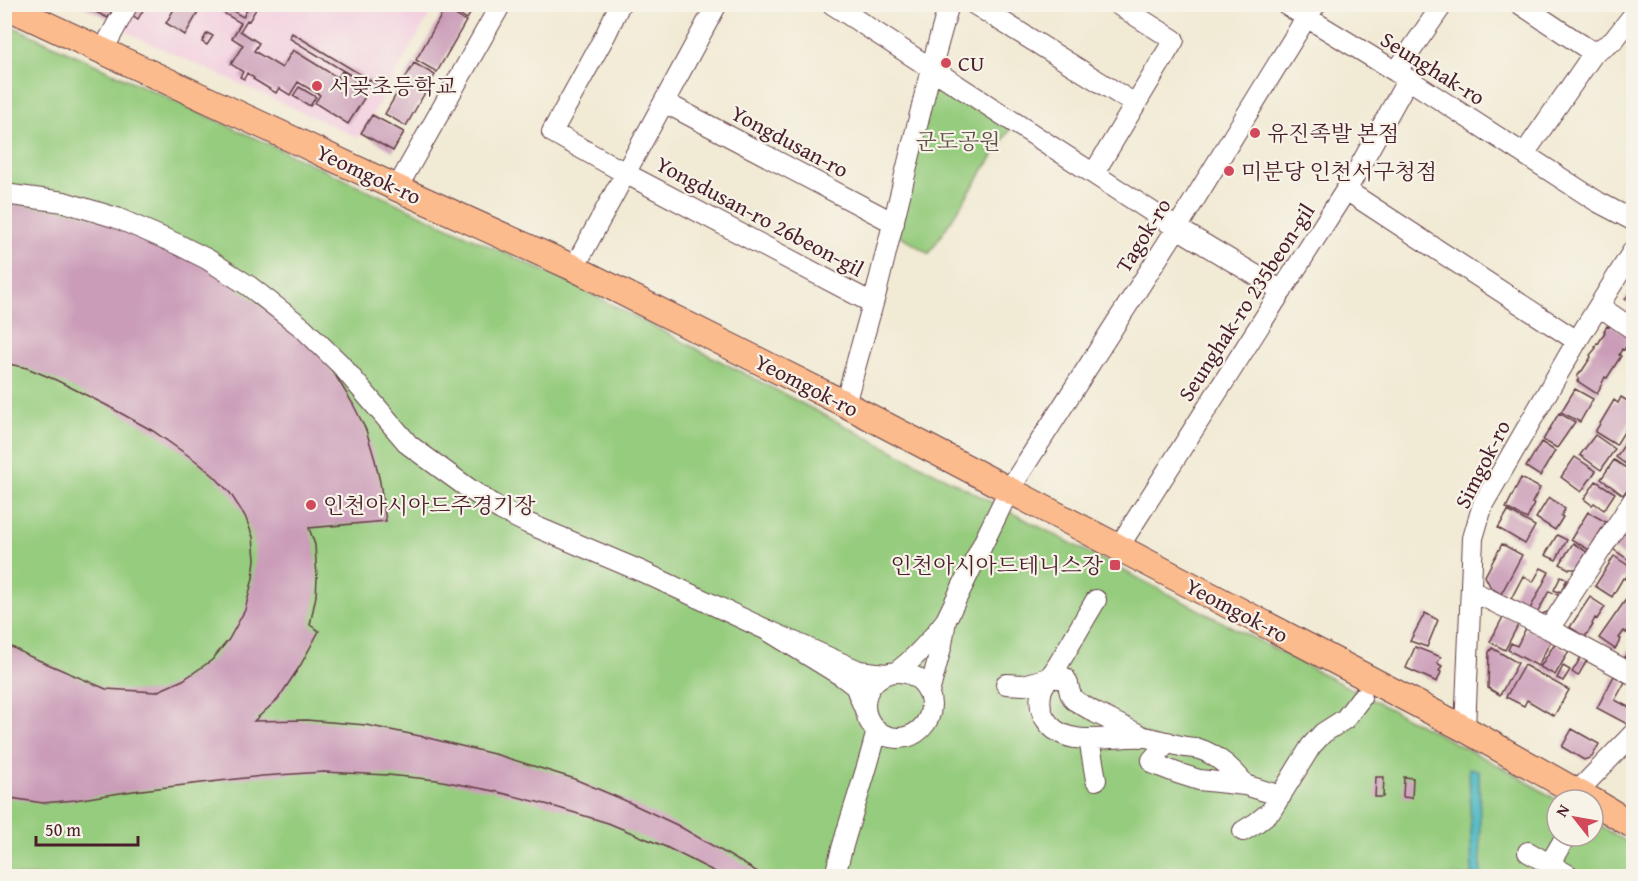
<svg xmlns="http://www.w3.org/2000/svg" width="1638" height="881" viewBox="0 0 1638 881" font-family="'Gentium Book Plus','Noto Serif KR',serif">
<rect width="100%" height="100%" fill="#f7f3e8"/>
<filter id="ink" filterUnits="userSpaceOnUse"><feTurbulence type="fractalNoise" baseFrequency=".0167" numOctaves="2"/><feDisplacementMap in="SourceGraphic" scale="12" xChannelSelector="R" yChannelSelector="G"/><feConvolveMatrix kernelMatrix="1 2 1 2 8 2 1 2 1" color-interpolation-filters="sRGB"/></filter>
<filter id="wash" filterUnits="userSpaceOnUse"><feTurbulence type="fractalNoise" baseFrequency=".008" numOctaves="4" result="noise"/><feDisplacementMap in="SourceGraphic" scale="24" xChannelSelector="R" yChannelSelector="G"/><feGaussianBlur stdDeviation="1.35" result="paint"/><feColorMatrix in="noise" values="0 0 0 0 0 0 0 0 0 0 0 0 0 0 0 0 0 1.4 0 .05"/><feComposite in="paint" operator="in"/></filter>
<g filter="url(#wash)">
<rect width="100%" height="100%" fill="#f1ead4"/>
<path fill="#f3cfe0" d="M135,5H435L359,138L130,34L122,26Z"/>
<path fill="#96cc7e" stroke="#707654" stroke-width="1.5" d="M5,23L570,283L1509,771L1557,800V836H1593V822L1634,846L1633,876H5Z
M940,82L1011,128L929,254L898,234L928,102Z"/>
<path fill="#49b7c2" stroke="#4a6b76" stroke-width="1.5" d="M1469,768L1479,770L1481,876H1472Z"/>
<g id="blocks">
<path fill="#ca9cb8" d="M84,4H115L108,18L83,6Z
M139,4L146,5L138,19L133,16Z
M177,4H203L185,35L166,23Z
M215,4H225L224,6L243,17L250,4H259L249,21L247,20L240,31L259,43L254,51L282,68L293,50L338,78L342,71L352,76L289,38L292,33L378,85L375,90L356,79L351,86L366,95L348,124L315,103L320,95L298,82L290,95L279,88L276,93L253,79L254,78L247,73L244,79L240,77L243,72L231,64L243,45L232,38L241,23L213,7Z
M448,4H476L467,19L446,7Z
M445,9L466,21L437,72L416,60Z
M207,33L213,36L207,45L202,42Z
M414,63L435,75L406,126L385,114Z
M299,87L316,97L310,106L293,96Z
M372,115L404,132L393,151L361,133Z
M4,203L80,212L201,260L310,342L334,373L353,404L366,430L375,460L380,482L386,521L309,528L315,545L317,578L316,596L310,625L319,631L300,666L278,699L254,721L306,720L366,725L420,736L498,755L572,778L624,800L677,825L758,872L757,876H723L666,847L608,823L549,805L494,791L437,780L388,775L324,772L262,776L133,791L75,800L43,803L4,797V643L29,656L106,689L156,692L183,680L212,660L229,639L245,610L253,578L255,559L253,537L245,516L230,493L215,477L196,461L153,431L106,405L56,380L27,368L4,363Z
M1634,287V306L1625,299Z
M1610,324L1632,337L1624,350L1622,349L1619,355L1621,356L1607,378L1605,377L1597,394L1577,381L1579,379L1577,377L1581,371H1582L1591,357L1590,355L1596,348L1595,347L1597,343L1598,344L1605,332L1604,331L1607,326L1609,327Z
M1575,389L1593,399L1580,422L1561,412Z
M1621,397L1634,405V416L1616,445L1595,432L1614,400L1618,403Z
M1559,413L1575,422L1557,448L1543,440Z
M1595,435L1615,449L1601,470L1580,455Z
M1629,438L1634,442V470L1616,457Z
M1541,442L1555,451L1540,476L1526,467Z
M1575,457L1596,471L1581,492L1561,477Z
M1614,460L1634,473V480L1623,495L1601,479Z
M1521,478L1540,488L1532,503L1534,504L1527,519L1506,508Z
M1596,481L1615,493L1604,510L1594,503L1592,505L1584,499Z
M1549,497L1565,509L1561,516L1563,517L1555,530L1536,518Z
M1508,511L1535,526L1525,544L1498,528Z
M1588,512L1606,522L1589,550L1571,539Z
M1623,528L1634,536V554L1629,560L1610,547Z
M1557,535L1567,540L1556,560L1545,555Z
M1573,543L1587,552L1576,569H1569L1560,564Z
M1502,544L1522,555L1501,594L1491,588L1485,576Z
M1614,556L1632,568L1625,579L1623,578L1612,597L1595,586Z
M1541,568L1549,572L1530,609L1511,599L1523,576L1533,582Z
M1561,576L1567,579L1561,592L1559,591L1558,592L1554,590Z
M1634,588V622L1626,633L1624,631L1619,638L1621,639L1615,649L1599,638Z
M1549,591L1560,596L1550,611L1542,614L1538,612Z
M1590,597L1605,607L1597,619L1595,618L1592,624L1593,625L1585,637L1570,627Z
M1425,613L1438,620L1427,647L1410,641Z
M1504,615L1519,623L1505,650L1490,642Z
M1526,628L1551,640L1538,666L1508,650L1511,643L1517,646Z
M1634,642V663L1624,658Z
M1555,643L1569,651L1555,675L1540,667Z
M1415,647L1441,657L1437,663L1442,666L1439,671L1441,672L1437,682L1406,668Z
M1492,648L1518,663L1500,695L1488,688L1489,652Z
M1581,657L1587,660L1578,676L1572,672Z
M1524,665L1569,690L1554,716L1527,700L1524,706L1506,697Z
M1563,666L1570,670L1563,681L1557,678Z
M1614,676L1625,682L1615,700L1634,710V716L1629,725L1597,708Z
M1572,729L1599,744L1592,757L1584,760L1562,747Z
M1376,777H1384L1383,797H1375Z
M1404,777L1413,778L1412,798L1403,797Z"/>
</g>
</g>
<g filter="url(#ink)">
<use href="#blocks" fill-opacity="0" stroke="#633d44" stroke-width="1.5"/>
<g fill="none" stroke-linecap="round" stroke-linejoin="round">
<g stroke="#633d44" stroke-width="22">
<path id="minor" d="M620,4L606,34L552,132L625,173L872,303
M832,4L1177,228L1282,291
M974,4L1135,104
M1285,4L1408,79L1598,202L1634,221
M1520,4L1594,53
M103,50L128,4
M1396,72L1443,4
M664,102L894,223
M1524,154L1594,53L1613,41L1634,14
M1094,173L1174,40L1117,4
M397,188L501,4
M1346,190L1577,341
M4,194L64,202L117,218L177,244L207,259L249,286L303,328L340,364L409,445L468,488L501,510L527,523L643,572L767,630
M574,268L717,4
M1599,306L1634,330
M845,404L877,289L931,69L949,4
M1118,548L1351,182L1408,79
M1472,591L1549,629L1634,675
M1096,600C1082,623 1069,647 1054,671C1049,678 1042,685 1041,694C1039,705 1042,716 1049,724C1070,750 1116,734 1145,737C1157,739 1169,743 1181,746C1187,748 1193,747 1199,749C1216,754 1235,771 1245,785
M946,620L1009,490L1177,228L1306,18L1316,4
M1549,629L1634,499
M896,672C916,658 931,640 946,620L942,644L929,693
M865 705a33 33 0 1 1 66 0a33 33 0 1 1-66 0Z
M1006,684L1024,685L1049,678H1065L1068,684L1070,693L1074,700L1096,713L1140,735
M865,710L855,686L842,676L767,630L859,671L886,674
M1465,729L1473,538L1483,504L1577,341L1634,249
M1089,739L1096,780
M1168,742L1152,760L1154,764L1177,773L1199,780L1245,785L1281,796
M1578,791L1634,733
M1243,831L1256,823L1271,811L1311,746L1323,733L1345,719L1361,698
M1528,852L1570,876
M1549,865L1566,836
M835,876C846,827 865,780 877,730"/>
</g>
<g stroke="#633d44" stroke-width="28">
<path id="major" d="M4,5L397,188L574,268L845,404L1465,729L1591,800
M1593,801L1634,826"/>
</g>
<use href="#minor" stroke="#fff" stroke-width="20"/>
<use href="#major" stroke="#fbbb8d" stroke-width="26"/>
</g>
</g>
<g fill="#d1495b" stroke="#f7f3e8" stroke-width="2">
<circle cx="946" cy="63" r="6"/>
<circle cx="317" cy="86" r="6"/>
<circle cx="1255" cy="133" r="6"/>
<circle cx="1229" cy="171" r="6"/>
<circle cx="311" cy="505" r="6"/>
<rect x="1109" y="559" width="12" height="12" rx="3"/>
</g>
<g text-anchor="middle" stroke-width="4.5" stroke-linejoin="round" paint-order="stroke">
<g font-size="22" fill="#4a1f2b" stroke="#f7f3e8" text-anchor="start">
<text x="958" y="71">CU</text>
<text x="329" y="94">서곶초등학교</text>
<text x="1267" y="141">유진족발 본점</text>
<text x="1241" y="179">미분당 인천서구청점</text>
<text x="323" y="513">인천아시아드주경기장</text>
<text x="1103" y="573" text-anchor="end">인천아시아드테니스장</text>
</g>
<g font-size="22" fill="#4a1f2b" stroke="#f7f3e8">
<text transform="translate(1433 68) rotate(32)" y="8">Seunghak-ro</text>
<text transform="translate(790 141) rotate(28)" y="8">Yongdusan-ro</text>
<text transform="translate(369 174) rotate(25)" y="8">Yeomgok-ro</text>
<text transform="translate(760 216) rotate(28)" y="8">Yongdusan-ro 26beon-gil</text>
<text transform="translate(1143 235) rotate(-58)" y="8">Tagok-ro</text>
<text transform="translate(1246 302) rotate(-57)" y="8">Seunghak-ro 235beon-gil</text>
<text transform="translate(807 385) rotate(27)" y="8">Yeomgok-ro</text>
<text transform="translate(1482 464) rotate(-63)" y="8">Simgok-ro</text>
<text transform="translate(1237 610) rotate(28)" y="8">Yeomgok-ro</text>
</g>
<g font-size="22" fill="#615344" stroke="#f7f3e8">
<text x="958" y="149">군도공원</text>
</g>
</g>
<rect width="1638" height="881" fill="none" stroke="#f7f3e8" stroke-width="24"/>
<g transform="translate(1575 818) rotate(301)"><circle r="28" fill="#f7f3e8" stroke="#b29e9c" stroke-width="1.5"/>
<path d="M0-4.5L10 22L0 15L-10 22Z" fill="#d1495b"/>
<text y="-9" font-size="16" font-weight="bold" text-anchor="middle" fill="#4a1f2b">N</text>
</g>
<path d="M36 836v9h102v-9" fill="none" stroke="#4a1f2b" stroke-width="3"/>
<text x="45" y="836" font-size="18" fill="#4a1f2b" stroke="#f7f3e8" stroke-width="4.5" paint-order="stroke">50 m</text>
</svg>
